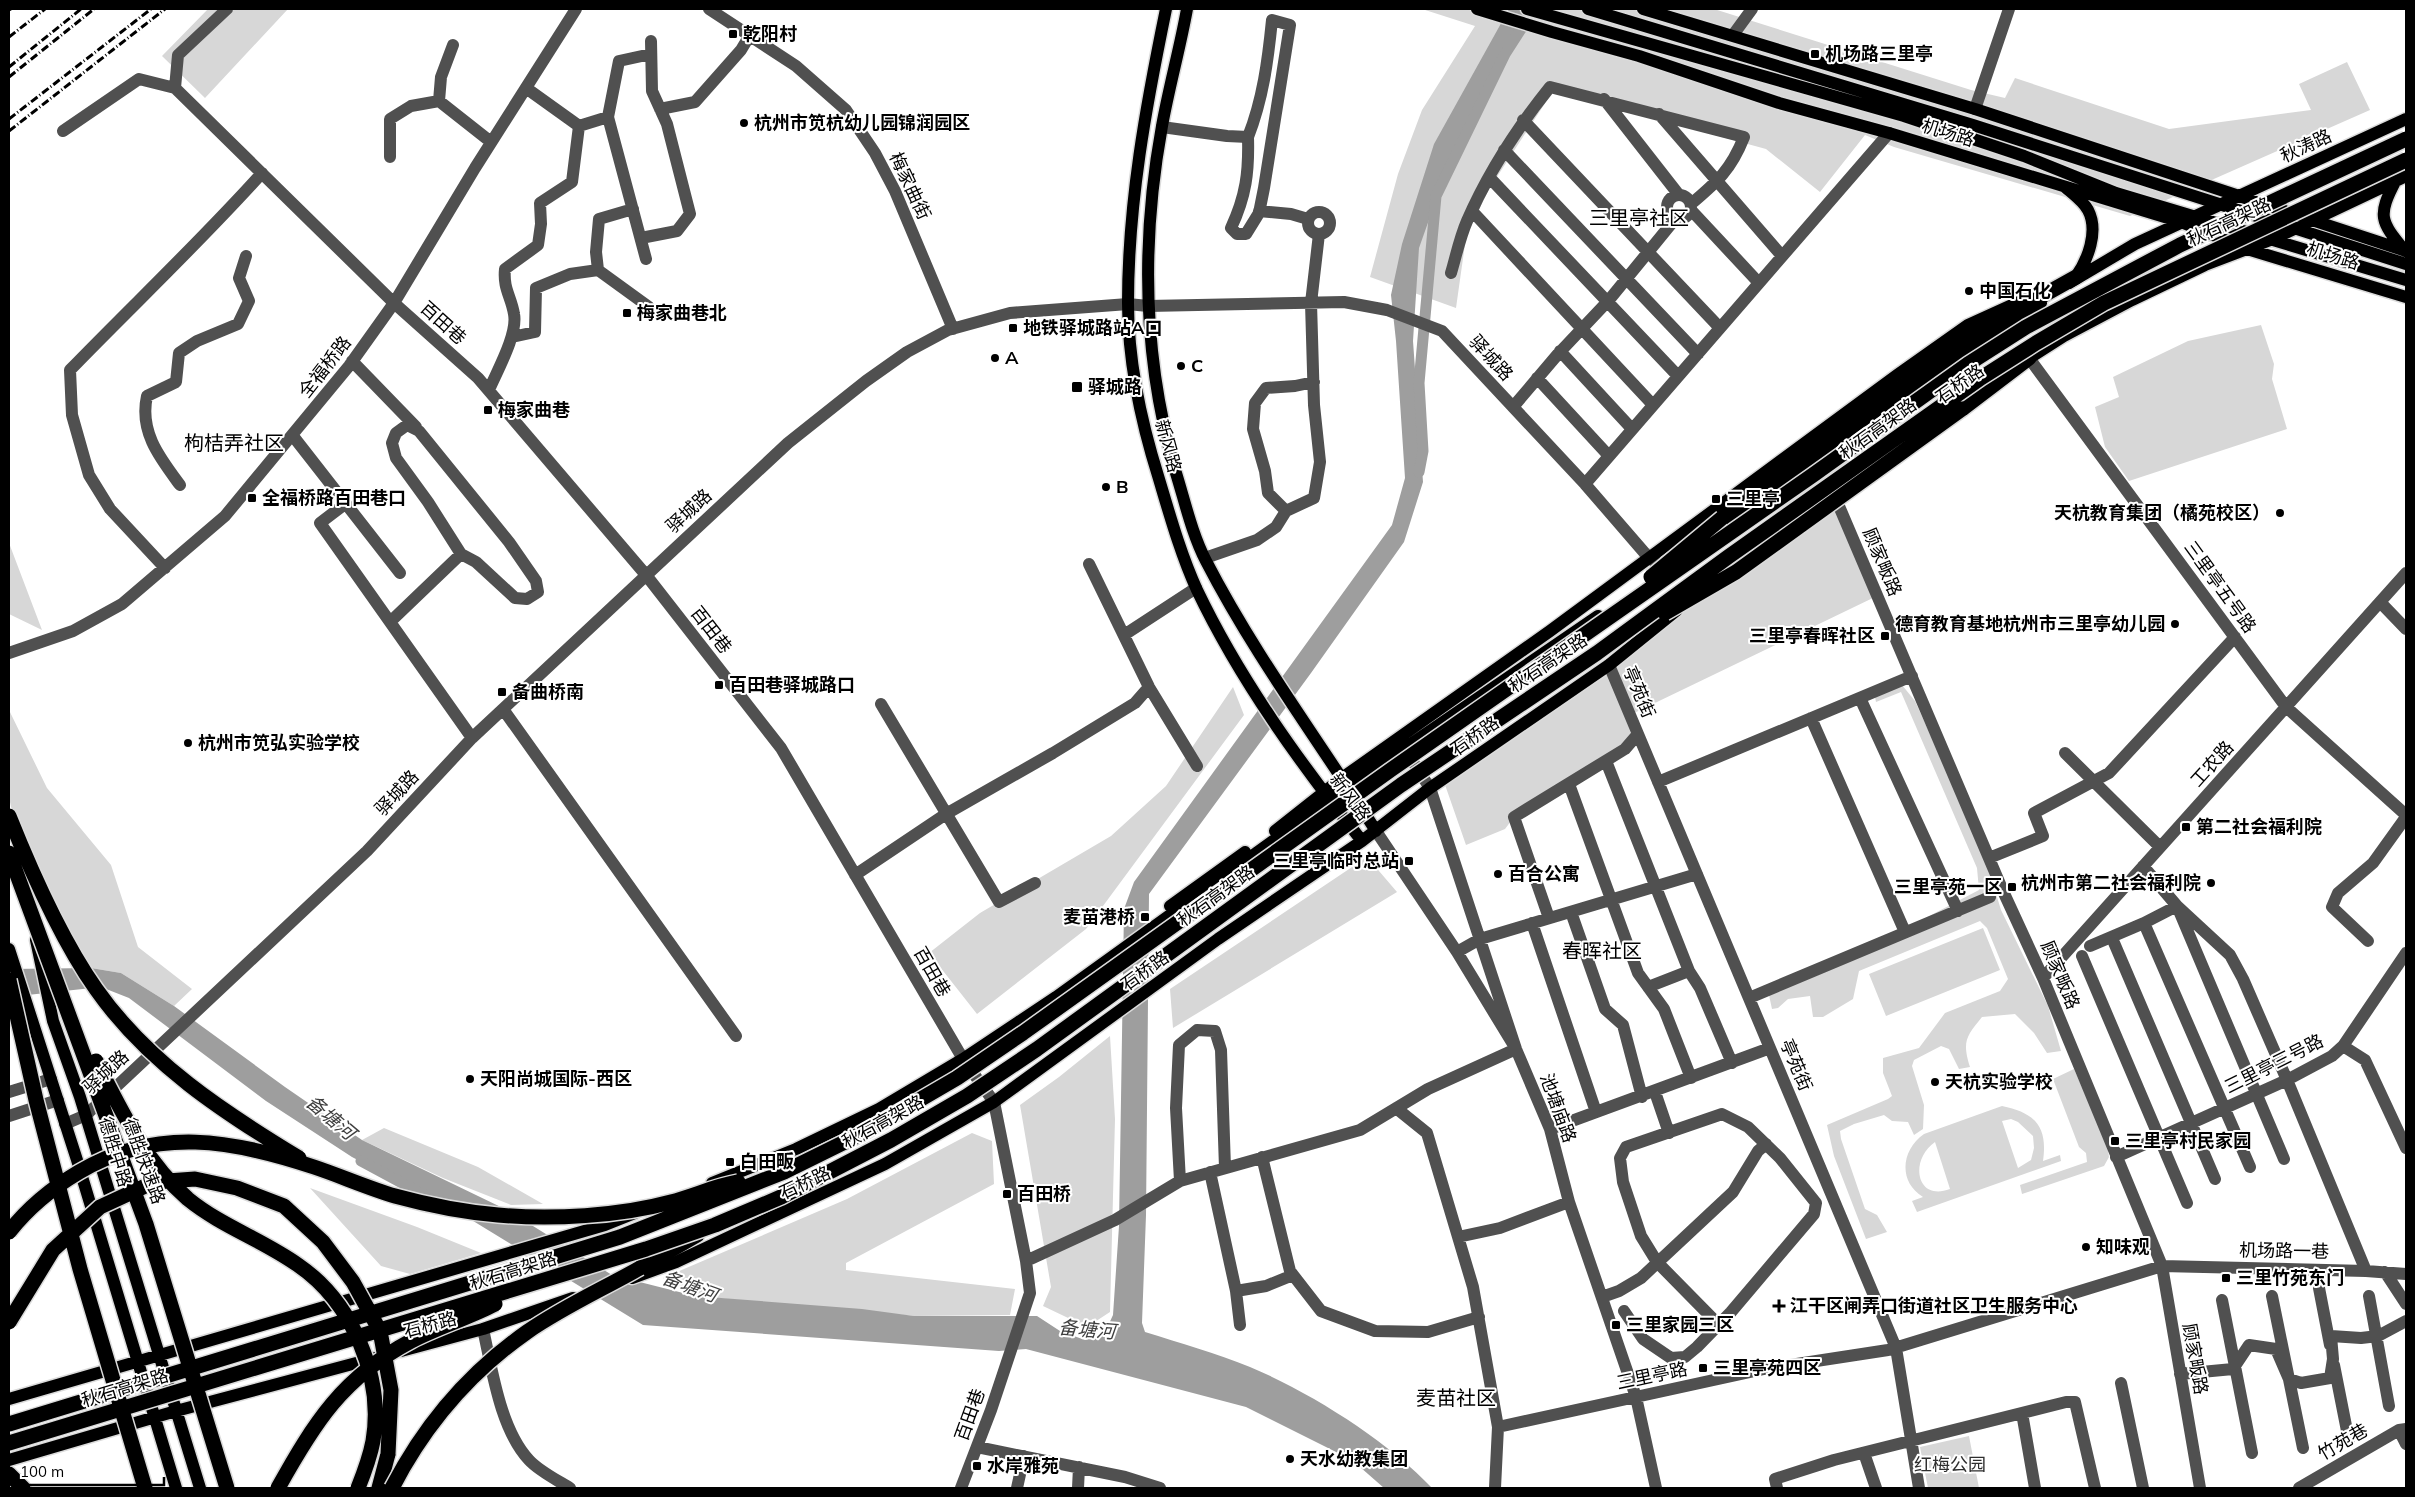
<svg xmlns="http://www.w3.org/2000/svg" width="2415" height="1497" viewBox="0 0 2415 1497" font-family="Mulish,'Noto Sans SC',sans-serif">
<rect width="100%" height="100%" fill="#fff"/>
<path fill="#d7d7d7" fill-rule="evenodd" d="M208,9H288L205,98L162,56Z
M1422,9H1714L1971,90L2005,98L2015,78L2169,129L2311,110L2299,84L2347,62L2370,110L2130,216L1894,147L1865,135L1820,192L1766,149L1553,91L1489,189L1466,237L1456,308L1370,277L1398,174L1422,110L1475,26Z
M2261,325L2274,364L2272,379L2287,429L2129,481L2105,447L2095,407L2119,397L2113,377L2188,341Z
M1838,503L1877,596L1630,715L1638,734L1514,817L1505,829L1466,845L1443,779Z
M9,543L42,630L9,614Z
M1902,685L1915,701L1983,851L2001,910L2048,1006L2061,1051L2047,1053L2034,1033L2015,1014L1982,1017C1966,1037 1962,1041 1970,1067L1959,1069L1949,1049L1941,1046L1914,1060L1912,1066L1924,1105L1923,1129L1914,1135L1908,1122L1892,1121L1884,1115L1854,1124L1840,1131L1841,1139L1865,1209L1877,1215L1887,1232L1866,1239L1834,1156L1827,1125L1888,1099L1892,1096L1883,1073V1058L1919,1048L1945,1013L2000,991L2008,979L1987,928L1980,921L1859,971L1853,999L1823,1017H1813L1810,996L1788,999L1778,1008L1772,1009L1767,986L1910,926L1979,890L1977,868L1901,692L1876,702L1875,697Z
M1233,687L1244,715L1086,929L977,1014L929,953L980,913L1111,836L1166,786Z
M9,710L47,788L111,865L138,947L192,989L174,1006L121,973L91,968L55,905L11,807L9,797Z
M1367,857L1397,892L1173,1028L1170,989Z
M1983,928L2000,970L1886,1016L1869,974Z
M1110,1036L1115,1119L1110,1312L1087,1327L1043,1306L1051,1287L1020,1105L1059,1077Z
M2074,1069L2107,1144L2109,1157L2104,1166L2022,1194L2020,1185L2087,1162L2086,1153L2079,1147L2053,1079Z
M2002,1106C2035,1113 2048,1126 2043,1161L2060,1155L2061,1161L1917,1212L1912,1201L1923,1197C1898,1182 1901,1150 1924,1134ZM2011,1119L2018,1122L2033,1136L2034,1148L2031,1160L2018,1168L2002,1121ZM1935,1142L1950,1189C1916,1202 1909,1160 1935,1142Z
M384,1128L478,1167L543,1204L511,1205L443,1178L362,1140Z
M972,1133L992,1141L994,1184L846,1263V1270L1015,1289L1010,1315L914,1316L695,1296L663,1278L847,1199Z
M310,1188L417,1227L481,1253L410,1274L381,1266Z
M1969,1436L1979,1488H1928L1920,1447Z"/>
<path fill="#9e9e9e" d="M1509,9H1531L1453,152L1419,248L1413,341L1423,482L1404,542L1311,673L1149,894L1146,1215L1142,1323L1145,1332C1180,1343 1216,1353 1250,1367C1310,1392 1388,1441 1432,1488H1384L1352,1460L1246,1407L1026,1349L999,1351L643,1325L465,1216L352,1157L266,1101L129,998L101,987L9,997V969L91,968L121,973L174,1006L285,1087L362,1140L507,1210L612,1275L695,1296L862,1309L914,1316H1037L1060,1331L1085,1340L1098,1336L1107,1328L1113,1315L1119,1226L1124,909L1134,882L1392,525L1405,478L1396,341L1391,295L1402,244L1434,144Z"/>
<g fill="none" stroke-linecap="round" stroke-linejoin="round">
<path stroke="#9e9e9e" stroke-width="11" d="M1419,472L1423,451L1419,383L1436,196L1505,54L1534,9
M361,1161L439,1203"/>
<g stroke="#dbdbdb" stroke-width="15">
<path id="major" d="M1166,9C1146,106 1128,203 1128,303C1128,362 1141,422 1159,479C1170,516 1181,555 1197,590C1240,680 1300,763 1362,841
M1187,9C1180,48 1169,87 1162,126C1141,241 1143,360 1176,473C1185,502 1192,534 1206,561C1255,656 1319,741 1376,831
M1477,9L1552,32L1639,56L1779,103L1889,133L2181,222L2247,249L2406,297
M1527,9L1904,116L2024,156L2116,193L2406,280
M1588,9L1973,125L2406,264
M1643,9L1975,109L2406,251
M2396,180C2377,216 2380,221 2405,251
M2065,187C2073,194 2083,201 2088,210C2099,231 2088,260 2075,278
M2069,283L2135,244L2406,119
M2023,362L2064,336L2132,300L2205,265L2273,239L2406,176
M1701,545L1810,464L2041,303
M1718,577L1847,483
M1275,831L1342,778L1550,631L1897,375L1968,325L2034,295
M1170,906L1245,852
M36,940L53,1021L80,1097L200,1488
M9,949L77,1160L176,1488
M712,1183L796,1149L879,1109L963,1059L1056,997L1348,787L1598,616
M632,1278L676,1262L885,1164L994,1102L1218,939L1362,841L1430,788L1609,665L1677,610
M401,1351L483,1329L573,1298
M9,1399L605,1225L635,1213
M9,1460L176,1411L375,1358"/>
</g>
<g stroke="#dbdbdb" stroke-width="18">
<path id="highway" d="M1962,409L2029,358
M1722,518L1976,333L2076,277
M640,1268L697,1235
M9,1474L23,1488
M379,1488L388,1454"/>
</g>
<path stroke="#505050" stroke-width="12" d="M709,9L796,66L846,110L875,153L895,191L953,329
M1733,35L1752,9
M175,88L394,303L478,378L646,575L781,748L963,1059L994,1102L1026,1261L1030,1293L991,1410L961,1488
M175,88L178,55L227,9
M1604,99L1679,195
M439,101L491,142
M660,109L695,102L741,50L750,35
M1975,109L2009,9
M1659,114L1782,256
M1523,120L1720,328
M579,126L608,117
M1162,127L1227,136L1248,137C1249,172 1246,196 1231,228L1237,234H1246L1259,213L1264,188L1290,25L1272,20C1268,60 1263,99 1248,137
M63,131L139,79L175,88
M1504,150L1698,354
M390,157V119L411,106L439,101L441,77L453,45
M1489,177L1678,376
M1667 207a12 12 0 1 1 24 0a12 12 0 1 1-24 0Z
M1691,210L1759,283
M1259,211L1291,214L1308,219
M1472,211L1653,405
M1308 223a11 11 0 1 1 22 0a11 11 0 1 1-22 0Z
M641,238L677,231L690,214L667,124L652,91L651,41
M646,259L608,117L619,61L651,54
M598,270L649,307
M1451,273C1456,256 1460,237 1467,221C1488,173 1517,128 1550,87L1744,137C1731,170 1717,182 1691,204
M512,337L535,332L536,288L570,274L598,270L596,252L599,219L633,209
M1560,351L1632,429
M2029,358L2286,707L2406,815
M352,361L416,427
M1537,378L1609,456
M489,390C497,371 518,334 514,314C511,296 503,289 505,269L538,245L541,224L540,203L572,182L579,126L526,88
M1513,407L1558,354L1609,300L1676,218
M293,436L400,573
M1585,484L1889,133
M180,485C160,458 139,432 147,396L176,382L179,353L197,341L238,324L249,301L239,278L246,256
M1833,492L2003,891L2043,978L2162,1266L2200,1488
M345,504L320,523L390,622
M1286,511L1268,493L1265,471L1253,429L1255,403L1266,388L1295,386L1314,382
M461,554L476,562L515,598L527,599L538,592L536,581L509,542L419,431L407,425L396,433L392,443L396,458L428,502L461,554L390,622L472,738
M1205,558L1257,540L1276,527L1286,511L1314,498L1320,462L1314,405L1311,303L1319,234
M1089,564L1149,687L1197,766
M165,568L110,509L89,475L72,415L70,370C134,304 201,241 262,173
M2380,602L2406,629
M1124,635L1196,588
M9,653L73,631L122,604L225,516L349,366L394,303L475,168L576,9
M1609,665L1896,1348L1919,1488
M1860,698L1958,911
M881,704L999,902L1035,883
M503,709L736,1036
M1811,718L1905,932
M1405,750L1430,788L1516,1049L1550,1129L1569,1202L1636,1397L1656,1488
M2065,753L2160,847
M1606,761L1689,971L1700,988L1732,1063
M1658,782L1912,676
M1569,784L1638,973L1664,1009L1691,1078
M1989,858L2043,836L2034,813L2109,773L2235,637
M2143,866L2177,906L2230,955L2243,979L2287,1080L2366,1271
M855,875L946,814L1053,753L1135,703L1149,687
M1571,912L1605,1009L1623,1025L1642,1097
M1549,918L1514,817L1625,749L1638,734
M1532,923L1596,1112
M2144,923L2250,1167
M2112,938L2215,1179
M2368,941L2332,907L2338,893L2373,863L2406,817
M2090,946L2144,923L2177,906L2284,1159
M1457,952L1480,939L1697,874
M2082,956L2187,1203
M2043,978L2406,573
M1648,987L1689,971
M1749,998L1990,897
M2343,1046L2365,1060L2406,1148
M9,1092L51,1079
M1655,1092L1669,1133
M1396,1108L1427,1133L1473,1287L1498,1427
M9,1116L58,1100
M65,1124L86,1115L367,851L472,738L788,443L866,381L907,352L948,330L1010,313L1128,304L1148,306L1344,302L1387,310L1442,331L1585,484L1649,558L1668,569
M1550,1129L1770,1048
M1262,1157L1290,1271L1321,1311L1375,1331L1428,1332L1479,1317
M2116,1157L2287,1080L2332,1056L2343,1046L2406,953
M1210,1172L1236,1291L1240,1325
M1180,1181L1176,1108L1179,1045L1197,1030L1215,1031L1221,1050L1225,1168
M1458,1237L1500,1228L1569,1202
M1026,1261L1115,1220L1180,1181L1360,1130L1428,1089L1516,1049L1457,952L1376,831
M2385,1272L2406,1304
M2319,1288L2330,1345
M1236,1291L1266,1286L1293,1275
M2272,1296L2303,1448
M2369,1296L2389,1406
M1602,1297L1619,1291L1641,1278L1733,1192L1758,1151L1766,1144
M2222,1300L2252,1453
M1624,1311L1643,1339L1671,1358L1685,1357L1697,1347L1731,1312L1814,1214L1816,1203L1780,1158L1748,1127L1722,1114L1626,1147L1620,1158L1623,1182L1641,1236L1657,1262L1719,1325
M483,1329C492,1369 500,1429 529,1460C539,1471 557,1480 570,1488
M2334,1365L2349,1441
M2180,1374L2233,1369L2249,1345L2276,1349L2289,1379L2301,1383L2330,1378L2333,1359L2331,1336L2361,1338L2378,1336L2406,1321
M2121,1383L2143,1488
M2022,1413L2035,1488
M2399,1430L2406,1444
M977,1447L1125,1477L1160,1488
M1864,1453L1876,1488
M1017,1488L1024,1456
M1078,1488L1079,1467
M1495,1488L1498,1427L1764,1369L1888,1350L2162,1266L2366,1271L2406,1274
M1777,1488L1775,1479L1834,1460L2066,1402H2075L2095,1488
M2299,1488L2399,1430L2406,1429"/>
<use href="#major" stroke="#000" stroke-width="12"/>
<use href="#highway" stroke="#000" stroke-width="15"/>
<path stroke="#000" stroke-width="3" stroke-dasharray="8 2.5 1 2.5" stroke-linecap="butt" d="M9,10L11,9
M9,37L45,9
M9,67L81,9
M9,77L94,9
M9,119L151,9
M9,131L165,9"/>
<g stroke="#dbdbdb" stroke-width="18" stroke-linecap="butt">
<path id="highway-bridge" d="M1651,577L1722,518
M1665,613L1736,572L1962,409
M9,816C31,871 62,941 96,989C148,1063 223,1112 299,1158
M9,853L146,1224L227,1488
M9,980L36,1100L80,1269L145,1488
M96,1061C121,1110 145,1162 188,1199C221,1226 263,1240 298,1265C352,1302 384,1377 373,1441C370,1457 364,1473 358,1488
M9,1232C28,1208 52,1188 79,1172C157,1126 233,1140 314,1167C341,1176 368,1188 395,1196C428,1205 463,1212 498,1215C551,1220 620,1216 671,1202C694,1196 715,1186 738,1182
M9,1322L53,1250L100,1207L154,1182L195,1179L237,1188L284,1206L323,1242L353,1282L380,1331L391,1390L388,1454
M9,1424L620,1237L784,1172L861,1134L957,1078L1023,1033L1392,769L1813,475L1968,364L2026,327L2180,245L2406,139
M9,1443L646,1249L715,1225L781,1197L891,1140L967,1096L1037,1049L1401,785L1597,653L1728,557L1981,378L2036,343L2104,303L2406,160
M278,1488C314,1423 343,1377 411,1341C438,1327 468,1318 495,1304
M392,1488C424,1426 470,1372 527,1332C563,1307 603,1289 640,1268"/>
</g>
<use href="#highway-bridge" stroke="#000" stroke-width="15"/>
</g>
<g fill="#000" stroke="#fff" stroke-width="2">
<rect x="728" y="29" width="10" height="10" rx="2.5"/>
<rect x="1810" y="49" width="10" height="10" rx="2.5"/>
<circle cx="744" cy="123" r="5"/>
<circle cx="1969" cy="291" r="5"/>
<rect x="622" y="308" width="10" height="10" rx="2.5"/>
<rect x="1008" y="323" width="10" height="10" rx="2.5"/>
<circle cx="995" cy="358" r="5"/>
<circle cx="1181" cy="366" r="5"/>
<rect x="1071" y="381" width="12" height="12" rx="2.5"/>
<rect x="483" y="405" width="10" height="10" rx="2.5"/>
<circle cx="1106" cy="487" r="5"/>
<rect x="247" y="493" width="10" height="10" rx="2.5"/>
<rect x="1711" y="494" width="10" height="10" rx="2.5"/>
<circle cx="2280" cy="513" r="5"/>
<circle cx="2175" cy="624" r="5"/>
<rect x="1880" y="631" width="10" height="10" rx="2.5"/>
<rect x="714" y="680" width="10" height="10" rx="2.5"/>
<rect x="497" y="687" width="10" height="10" rx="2.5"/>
<circle cx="188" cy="743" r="5"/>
<rect x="2181" y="822" width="10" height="10" rx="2.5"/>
<rect x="1404" y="856" width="10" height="10" rx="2.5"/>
<circle cx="1498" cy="874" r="5"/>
<circle cx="2211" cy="883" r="5"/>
<rect x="2007" y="882" width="10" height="10" rx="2.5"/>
<rect x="1140" y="912" width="10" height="10" rx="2.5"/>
<circle cx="470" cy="1079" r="5"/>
<circle cx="1935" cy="1082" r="5"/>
<rect x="2110" y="1136" width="10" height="10" rx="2.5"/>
<rect x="725" y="1157" width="10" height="10" rx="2.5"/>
<rect x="1002" y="1189" width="10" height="10" rx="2.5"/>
<circle cx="2086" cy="1247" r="5"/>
<rect x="2221" y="1273" width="10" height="10" rx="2.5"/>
<path d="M1776.5 1298.5h5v5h5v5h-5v5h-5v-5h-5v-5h5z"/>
<rect x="1611" y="1320" width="10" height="10" rx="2.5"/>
<rect x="1698" y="1363" width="10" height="10" rx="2.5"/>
<circle cx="1290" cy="1459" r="5"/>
<rect x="972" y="1461" width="10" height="10" rx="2.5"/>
</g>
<g text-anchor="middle" stroke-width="4" stroke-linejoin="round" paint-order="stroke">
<g font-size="18" font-weight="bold" fill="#000" stroke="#fff" text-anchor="start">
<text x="743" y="40">乾阳村</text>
<text x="1825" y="60">机场路三里亭</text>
<text x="754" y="129">杭州市笕杭幼儿园锦润园区</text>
<text x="1979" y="297">中国石化</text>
<text x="637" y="319">梅家曲巷北</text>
<text x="1023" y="334">地铁驿城路站A口</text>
<text x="1005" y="364">A</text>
<text x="1191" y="372">C</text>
<text x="1088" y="393">驿城路</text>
<text x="498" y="416">梅家曲巷</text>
<text x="1116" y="493">B</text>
<text x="262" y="504">全福桥路百田巷口</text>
<text x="1726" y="505">三里亭</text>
<text x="2270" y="519" text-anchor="end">天杭教育集团（橘苑校区）</text>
<text x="2165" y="630" text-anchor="end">德育教育基地杭州市三里亭幼儿园</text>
<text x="1875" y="642" text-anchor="end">三里亭春晖社区</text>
<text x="729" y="691">百田巷驿城路口</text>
<text x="512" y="698">备曲桥南</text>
<text x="198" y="749">杭州市笕弘实验学校</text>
<text x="2196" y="833">第二社会福利院</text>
<text x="1399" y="867" text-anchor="end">三里亭临时总站</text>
<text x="1508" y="880">百合公寓</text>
<text x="2201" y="889" text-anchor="end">杭州市第二社会福利院</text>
<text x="2002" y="893" text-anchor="end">三里亭苑一区</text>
<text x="1135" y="923" text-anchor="end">麦苗港桥</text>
<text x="480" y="1085">天阳尚城国际-西区</text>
<text x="1945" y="1088">天杭实验学校</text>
<text x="2125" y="1147">三里亭村民家园</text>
<text x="740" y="1168">白田畈</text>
<text x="1017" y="1200">百田桥</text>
<text x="2096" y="1253">知味观</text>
<text x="2236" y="1284">三里竹苑东门</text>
<text x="1790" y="1312">江干区闸弄口街道社区卫生服务中心</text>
<text x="1626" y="1331">三里家园三区</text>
<text x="1713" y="1374">三里亭苑四区</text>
<text x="1300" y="1465">天水幼教集团</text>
<text x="987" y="1472">水岸雅苑</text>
</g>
<g font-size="18" fill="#000" stroke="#fff">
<text transform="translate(1948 133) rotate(17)" y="6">机场路</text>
<text transform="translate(2306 146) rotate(-25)" y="6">秋涛路</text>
<text transform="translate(910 186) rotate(65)" y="6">梅家曲街</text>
<text transform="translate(2229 222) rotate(-25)" y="6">秋石高架路</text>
<text transform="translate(2333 256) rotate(17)" y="6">机场路</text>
<text transform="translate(443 323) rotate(42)" y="6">百田巷</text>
<text transform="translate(1491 358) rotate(47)" y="6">驿城路</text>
<text transform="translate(325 367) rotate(-52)" y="6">全福桥路</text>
<text transform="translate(1960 384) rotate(-35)" y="6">石桥路</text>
<text transform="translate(1878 429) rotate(-36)" y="6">秋石高架路</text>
<text transform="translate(1168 446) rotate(75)" y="6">新风路</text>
<text transform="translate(689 511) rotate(-43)" y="6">驿城路</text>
<text transform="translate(1882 562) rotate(67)" y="6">顾家畈路</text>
<text transform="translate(2220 587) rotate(54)" y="6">三里亭五号路</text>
<text transform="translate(711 630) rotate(52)" y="6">百田巷</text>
<text transform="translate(1548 663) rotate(-34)" y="6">秋石高架路</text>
<text transform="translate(1639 692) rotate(67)" y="6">亭苑街</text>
<text transform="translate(1475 736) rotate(-35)" y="6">石桥路</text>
<text transform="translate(2212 764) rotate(-48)" y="6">工农路</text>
<text transform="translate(397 793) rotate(-47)" y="6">驿城路</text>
<text transform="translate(1350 797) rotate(53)" y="6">新风路</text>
<text transform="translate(1216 896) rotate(-36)" y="6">秋石高架路</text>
<text transform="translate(1145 971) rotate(-36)" y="6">石桥路</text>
<text transform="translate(932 972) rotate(60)" y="6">百田巷</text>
<text transform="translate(2060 975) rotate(67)" y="6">顾家畈路</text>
<text transform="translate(2274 1064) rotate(-27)" y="6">三里亭三号路</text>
<text transform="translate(1796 1065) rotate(67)" y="6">亭苑街</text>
<text transform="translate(106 1072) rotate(-43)" y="6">驿城路</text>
<text transform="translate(1558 1108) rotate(70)" y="6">池塘庙路</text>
<text transform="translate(883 1122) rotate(-29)" y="6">秋石高架路</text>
<text transform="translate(115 1152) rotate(73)" y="6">德胜中路</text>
<text transform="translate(144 1161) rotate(70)" y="6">德胜快速路</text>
<text transform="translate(805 1183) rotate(-25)" y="6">石桥路</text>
<text transform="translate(2284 1251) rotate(1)" y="6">机场路一巷</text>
<text transform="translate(513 1271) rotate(-17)" y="6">秋石高架路</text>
<text transform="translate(430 1325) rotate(-15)" y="6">石桥路</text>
<text transform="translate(2195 1359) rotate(80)" y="6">顾家畈路</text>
<text transform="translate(1652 1376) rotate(-12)" y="6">三里亭路</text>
<text transform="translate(125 1388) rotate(-17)" y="6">秋石高架路</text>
<text transform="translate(970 1415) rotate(-70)" y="6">百田巷</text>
<text transform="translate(2343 1442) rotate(-30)" y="6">竹苑巷</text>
</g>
<g font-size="18" fill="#2e2e2e" stroke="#fff">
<text x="1950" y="1471">红梅公园</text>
</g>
<g font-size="19" font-style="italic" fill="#3f3f3f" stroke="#fff">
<text transform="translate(331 1117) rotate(40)" y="7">备塘河</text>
<text transform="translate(690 1286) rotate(20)" y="7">备塘河</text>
<text transform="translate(1087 1329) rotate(5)" y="7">备塘河</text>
</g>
<g font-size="20" fill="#000" stroke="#fff">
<text x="1639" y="225">三里亭社区</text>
<text x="234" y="450">枸桔弄社区</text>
<text x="1602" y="958">春晖社区</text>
<text x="1456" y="1405">麦苗社区</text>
</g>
</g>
<rect width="2415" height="1497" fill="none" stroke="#000000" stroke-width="20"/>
<path d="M12 1477v8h152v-8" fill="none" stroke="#000000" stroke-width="2.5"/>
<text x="20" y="1477" font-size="15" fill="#000000" stroke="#ffffff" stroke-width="4" paint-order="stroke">100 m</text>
</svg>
